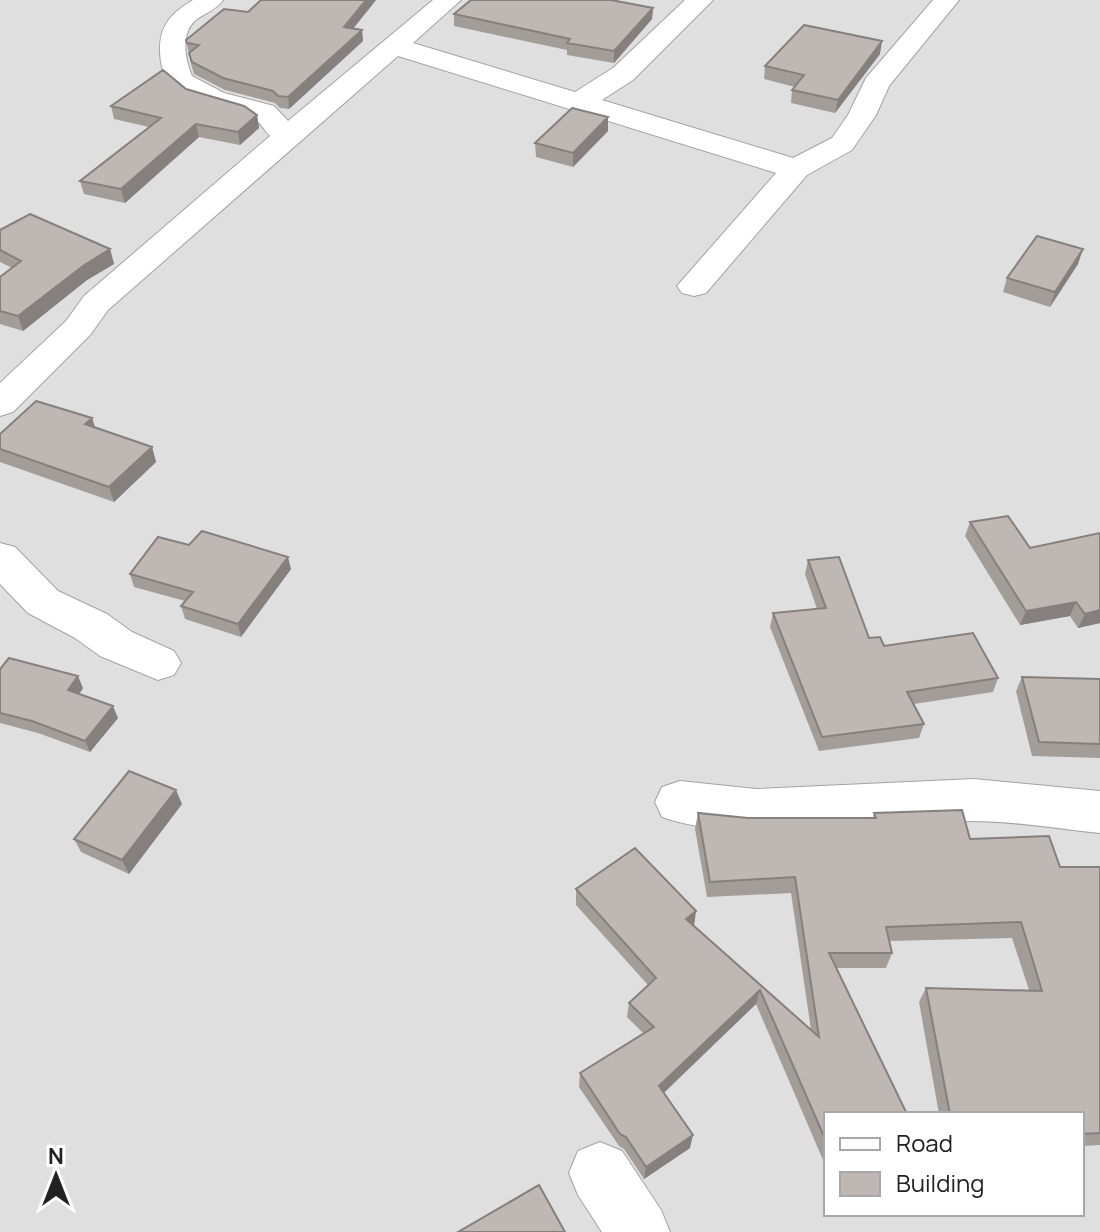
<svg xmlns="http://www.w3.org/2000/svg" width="1100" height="1232" viewBox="0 0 1100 1232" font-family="Manrope,sans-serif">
<rect width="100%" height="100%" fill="#f1eeea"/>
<path fill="#e0dfdf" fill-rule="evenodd" d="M0,0H1100V1232H0ZM826,1114H1082V1214H826Z"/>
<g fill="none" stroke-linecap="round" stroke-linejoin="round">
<g stroke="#a3a3a3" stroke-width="2">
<path id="minor" d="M193,0H223C216,10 205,13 196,20C180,33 185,59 192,76L224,93L274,106L288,121L433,0H461L413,43L575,92L613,68L685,0H713L633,80L602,100L793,158L832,138L848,115L866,78L933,0H959L889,86L876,115L852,150L807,175L706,293L694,296L682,293L677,286L776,173L398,56L108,310L90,335L13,412L0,416V383L66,321L84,296L270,136C265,131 259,121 253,118C246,114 236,113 229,111C191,102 159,92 160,48C160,24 173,12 193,0Z
M0,543L15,547L58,591L107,614L132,632L174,651L181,663L174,675L158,680L100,656L75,638L28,613L0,584Z
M974,779L1100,791V833C1058,829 1014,821 972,821C877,820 753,848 662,817L655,802L662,787L680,781L756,789Z
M600,1142L622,1151L661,1210L670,1232H602L578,1195L569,1173L578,1151Z"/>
</g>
<use href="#minor" fill="#fff" fill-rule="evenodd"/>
</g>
<path fill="#a39d9a" d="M261,0H376L353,28L362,30L363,41L289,109L280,108L275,103L225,90L194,74L191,64L186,40L248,12Z
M653,8L652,19L614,63L567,55V50L454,26V14Z
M880,54L835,113L791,103L792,90L795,87L764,79L765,66Z
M186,89L257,115L259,128L240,145L199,137L125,203L84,194L80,181L149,127L114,119L111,106Z
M608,117V131L573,167L536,157L535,143Z
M0,230L110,249L114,264L87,280L23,331L0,324V277L12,268L0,262Z
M1078,264L1050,307L1003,292L1007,278Z
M92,418L95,428L152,447L156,462L114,502L0,462V434Z
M970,522L1030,548L1100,623L1078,628L1070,616L1020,625L965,536Z
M808,560L869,638L884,646L998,678L993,692L914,704L924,724L919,738L819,751L770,627L773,613L817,609L805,574Z
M291,569L241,637L185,619L181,606L185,601L134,587L130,574Z
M0,669L83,688L79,694L118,718L90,752L38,733L0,723Z
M1022,677L1100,679V758L1032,756L1016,691Z
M182,804L129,874L81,852L74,839Z
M698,813L748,818H873L874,813L970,839L1060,867H1100V1145L1082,1146V1114H939L919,1002L926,988L1029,990L1012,938L889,941L892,953L886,968H836L826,1114V1167L756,1004L664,1093L690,1148L644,1179L624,1149L619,1146L579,1087L580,1073L644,1034L627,1017L629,1003L648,985L576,905V889L694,926L811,1030L791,893L707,897L695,829Z"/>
<path fill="#85807d" d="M366,0H376L345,39L344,27Z
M653,8L652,19L614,63V51Z
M362,30L363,41L289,109L288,97Z
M882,41L880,54L835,113L838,100Z
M257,115L259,128L240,145L238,132Z
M608,117V131L573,167V153Z
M196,124L199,137L125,203L121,189Z
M110,249L114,264L87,280L23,331L18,316L83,266Z
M1083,249L1078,264L1050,307L1055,292Z
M92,418L97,433L85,424Z
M152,447L156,462L114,502L109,487Z
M288,557L291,569L241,637L238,624Z
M1076,602L1070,616L1020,625L1026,611Z
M1100,610V623L1078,628L1085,614Z
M78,676L83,688L74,702L68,690Z
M113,706L118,718L90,752L85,741Z
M176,790L182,804L129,874L122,860Z
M696,911L694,927L686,919Z
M760,990L756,1004L657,1099L659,1086Z
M693,1135L690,1148L644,1179L646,1167Z"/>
<path fill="#beb7b3" stroke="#85807d" stroke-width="2" d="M261,0H366L344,27L362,30L288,97L278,96L273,91L223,78L192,62L189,53L199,45L187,43L186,40L224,9L248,12Z
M471,0H611L653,8L614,51L567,43L570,39L454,14Z
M804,25L882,41L838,100L792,90L804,75L765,66Z
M163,70L186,89L244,106L257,115L238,132L196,124L121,189L80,181L161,118L111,106Z
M572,108L608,117L573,153L535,143Z
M30,214L110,249L83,266L18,316L0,311V277L21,261L0,250V230Z
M1037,236L1083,249L1055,292L1007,278Z
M36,401L92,418L85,424L152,447L109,487L0,449V434Z
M1008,516L1030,548L1100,533V610L1085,614L1076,602L1026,611L970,522Z
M202,531L288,557L238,624L181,606L193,592L130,574L158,537L189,545Z
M839,557L869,638L880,637L884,646L973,633L998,678L907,692L924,724L822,737L773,613L826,608L808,560Z
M9,658L78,676L68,690L113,706L85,741L32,721L0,713V669Z
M1022,677L1100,679V744L1039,742Z
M129,771L176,790L122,860L74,839Z
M962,810L970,839L1049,836L1060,867H1100V1133L1082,1134V1114H950L926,988L1042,991L1021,922L886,927L892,953H829L907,1114H826V1141L760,990L659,1086L693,1135L646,1167L626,1137L620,1134L580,1073L654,1027L629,1003L656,978L576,889L635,848L696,911L686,919L819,1037L795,877L710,882L698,813L748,818H876L874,813Z
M539,1185L565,1232H458Z"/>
<rect x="824" y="1112" width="260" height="104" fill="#ffffff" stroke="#a7a7a7" stroke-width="2"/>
<rect x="840" y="1138" width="40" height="12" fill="#ffffff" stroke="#a7a7a7" stroke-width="2"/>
<text x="896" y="1152" font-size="24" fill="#222222">Road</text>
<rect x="840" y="1172" width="40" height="24" fill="#beb7b3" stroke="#a7a7a7" stroke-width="2"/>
<text x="896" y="1192" font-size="24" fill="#222222">Building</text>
<g transform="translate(56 1176)" stroke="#ffffff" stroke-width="6" paint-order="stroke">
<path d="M0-6L14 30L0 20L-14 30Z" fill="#222222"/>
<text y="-12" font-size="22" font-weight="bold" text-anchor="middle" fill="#222222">N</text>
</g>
</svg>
